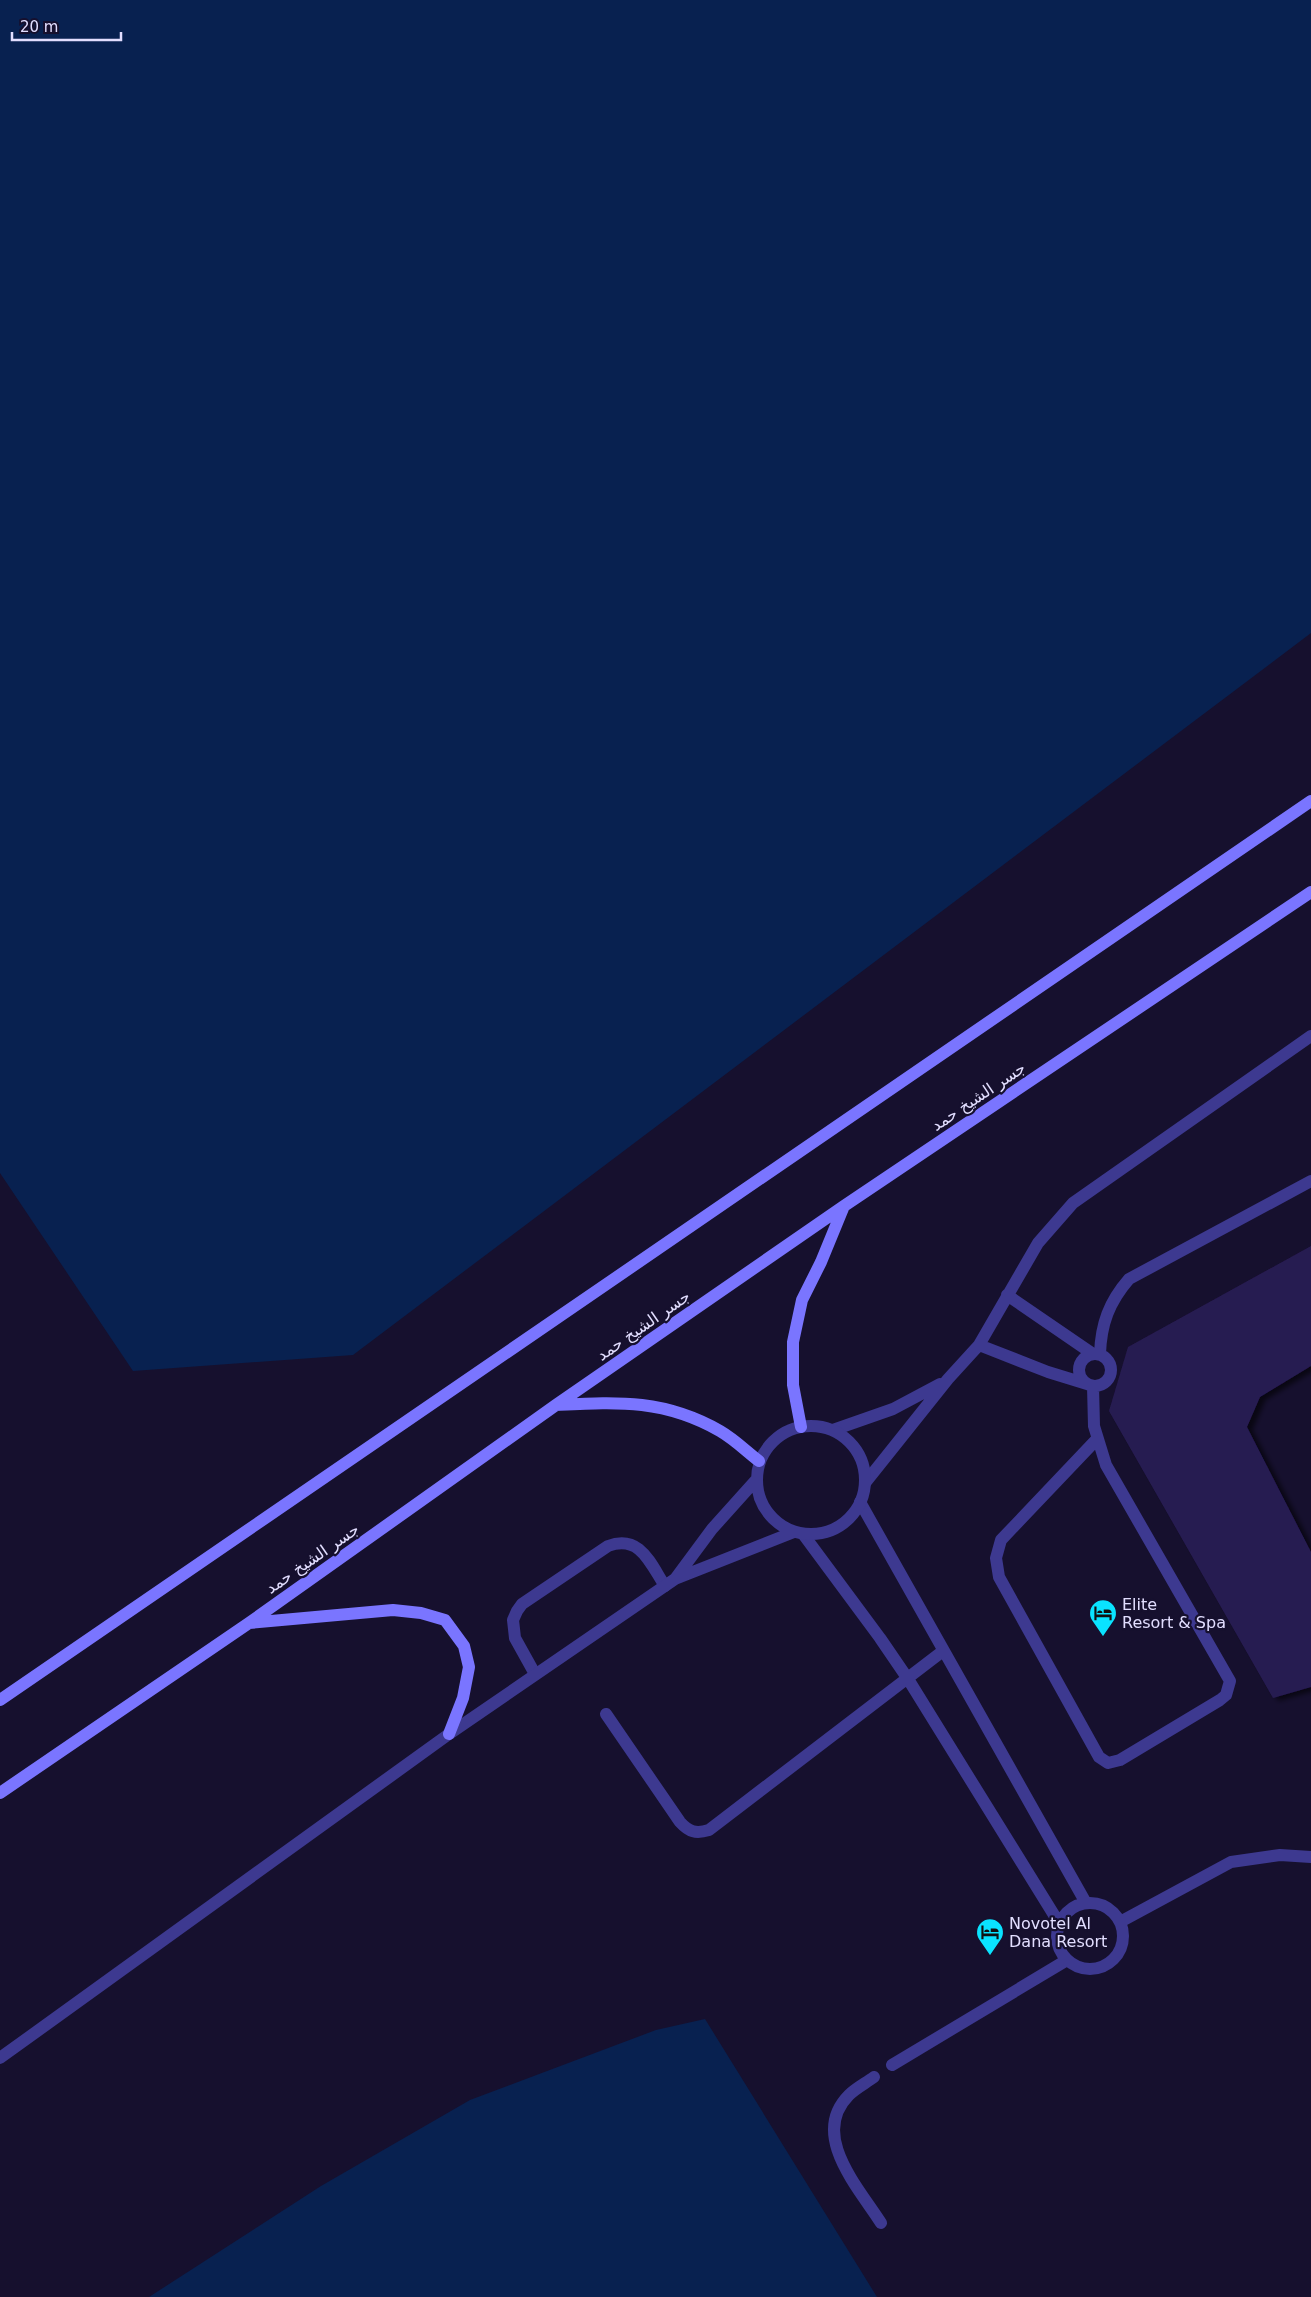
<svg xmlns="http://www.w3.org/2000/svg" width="1311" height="2297" viewBox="0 0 1311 2297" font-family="'DejaVu Sans','Noto Sans Arabic',sans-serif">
<defs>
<filter id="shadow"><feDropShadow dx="5.5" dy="3" stdDeviation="2.5" flood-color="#0009"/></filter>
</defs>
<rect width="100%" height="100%" fill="#16102e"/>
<path fill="#082150" d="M0,0H1311V633L353,1355L133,1371L0,1173Z
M705,2019L877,2297H149L321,2186L470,2100L656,2030Z"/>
<path fill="#271b51" filter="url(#shadow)" d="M1311,1246V1366L1260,1397L1247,1427L1311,1552V1687L1273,1698L1109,1411L1128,1347Z"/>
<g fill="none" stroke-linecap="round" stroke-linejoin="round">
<path stroke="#3d3990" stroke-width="12" d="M1007,1295L1093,1354
M979,1345L1048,1372L1087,1384
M1100,1354C1101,1324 1109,1302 1129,1279L1311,1181
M1079 1370a16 16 0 1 1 32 0a16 16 0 1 1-32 0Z
M1093,1386L1094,1426L1106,1465L1230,1681L1226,1695L1220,1700L1120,1760L1108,1763L1099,1757L999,1577L996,1558L1001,1540L1097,1439
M833,1430L893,1409L940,1384
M865,1483L948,1379L979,1345L1038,1243L1073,1203L1311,1036
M860,1502L1086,1903
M803,1534L880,1638L908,1679L1059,1923
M535,1674L515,1638L513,1620L517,1611L522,1604L608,1546C640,1534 650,1563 665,1586
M606,1714L680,1822C689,1832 696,1834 709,1830L943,1651
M1057 1936a33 33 0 1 1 66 0a33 33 0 1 1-66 0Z
M1120,1922L1231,1862L1280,1855L1311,1857
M892,2065L1067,1960
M874,2077C866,2083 856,2088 849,2095C809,2135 859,2188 881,2223"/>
<path stroke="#3d3990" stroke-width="12" d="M757 1480a54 54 0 1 1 108 0a54 54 0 1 1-108 0Z
M675,1579L712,1529L756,1480
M0,2058L449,1734L675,1579L794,1532"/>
<path stroke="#7a75ff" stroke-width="12" d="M556,1405C618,1402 664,1399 720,1431C734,1439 746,1451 759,1461
M801,1427L793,1385V1342L802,1300L821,1262L844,1206
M249,1623L393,1610L421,1613L445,1620L464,1646L469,1667L463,1698L449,1734
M0,1700L1311,801
M0,1793L249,1623L556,1405L844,1206L1311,892"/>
</g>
<defs>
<g id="hotel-pin" transform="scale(1.4375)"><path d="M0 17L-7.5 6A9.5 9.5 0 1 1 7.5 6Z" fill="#0ae3ff" stroke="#16102e"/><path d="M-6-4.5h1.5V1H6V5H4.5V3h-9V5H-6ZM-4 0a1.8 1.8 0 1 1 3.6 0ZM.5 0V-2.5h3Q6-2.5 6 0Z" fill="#111"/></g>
</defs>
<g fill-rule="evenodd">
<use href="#hotel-pin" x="1103" y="1613"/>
<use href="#hotel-pin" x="990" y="1932"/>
</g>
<g text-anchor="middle" stroke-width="4.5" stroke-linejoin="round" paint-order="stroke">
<g font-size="16" fill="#e2deff" stroke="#16102e">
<text transform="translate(978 1096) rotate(-34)" y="6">جسر الشيخ حمد</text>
<text transform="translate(643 1325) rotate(-35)" y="6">جسر الشيخ حمد</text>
<text transform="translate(312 1558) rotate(-35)" y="6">جسر الشيخ حمد</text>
</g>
<g font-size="16" fill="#e2deff" stroke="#16102e" text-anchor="start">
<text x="1122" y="1610">Elite<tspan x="1122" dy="18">Resort &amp; Spa</tspan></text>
<text x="1009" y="1929">Novotel Al<tspan x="1009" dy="18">Dana Resort</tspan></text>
</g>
</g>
<path d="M12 32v8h109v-8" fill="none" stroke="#e2deff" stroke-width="2.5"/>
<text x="20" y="32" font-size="15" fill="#e2deff" stroke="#16102e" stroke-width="4" paint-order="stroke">20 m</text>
</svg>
